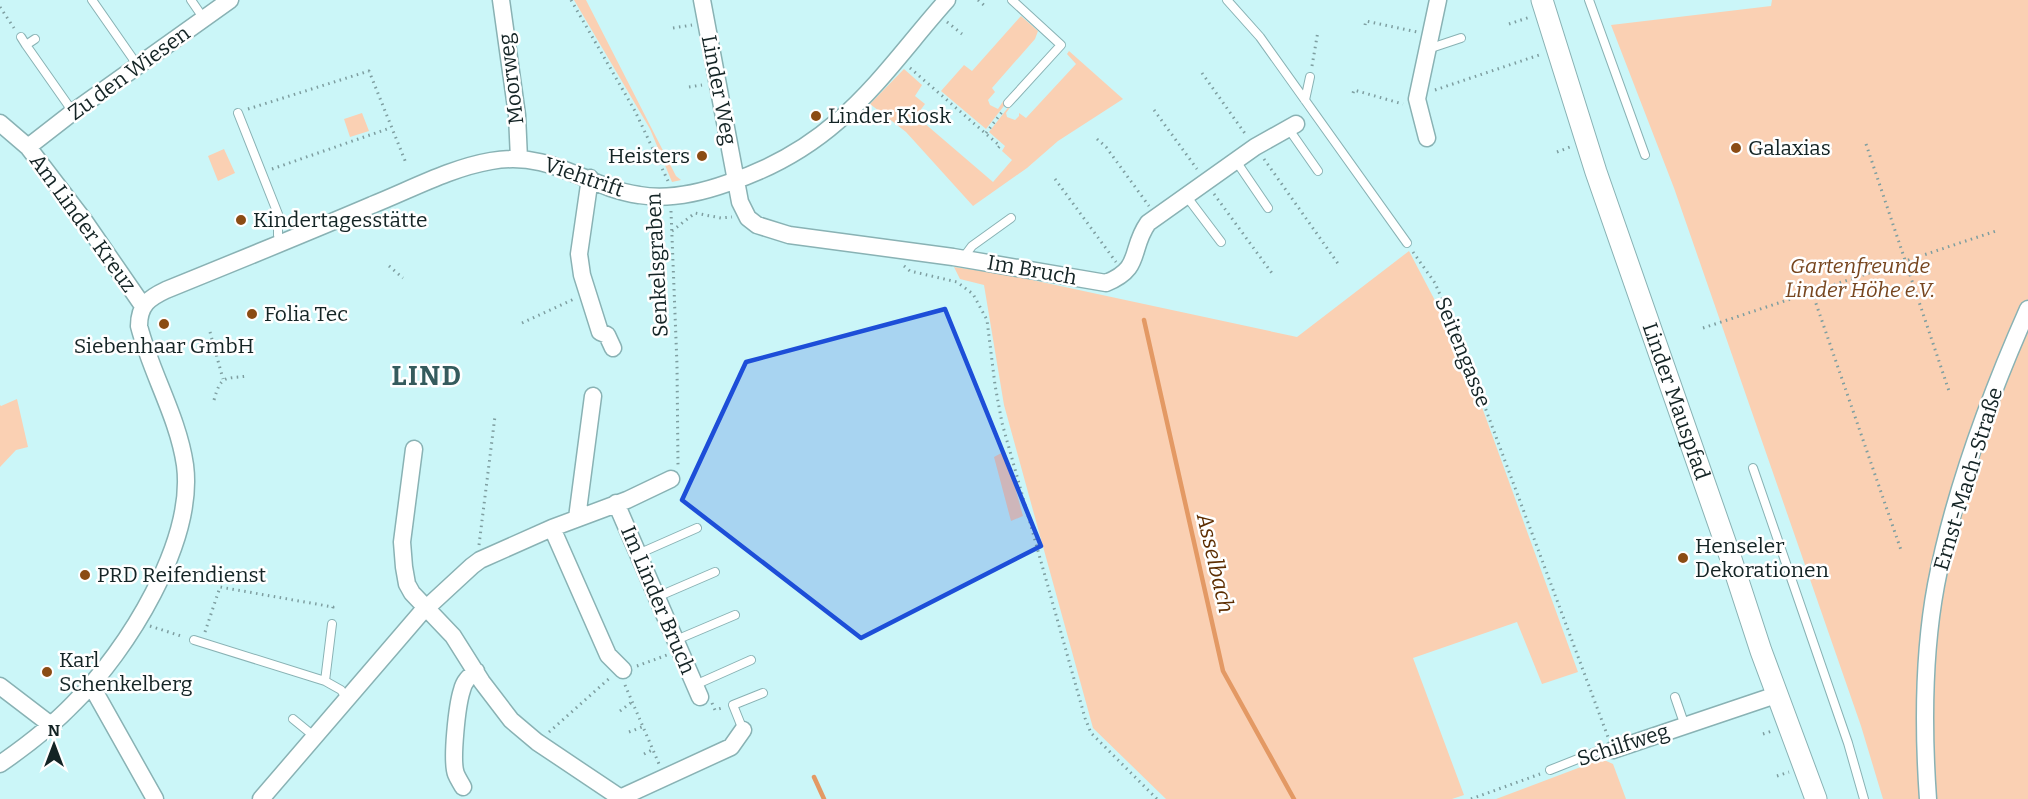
<svg xmlns="http://www.w3.org/2000/svg" width="2028" height="799" viewBox="0 0 2028 799" font-family="Bitter,serif">
<rect width="100%" height="100%" fill="#cbf6f8"/>
<path fill="#fad0b3" d="M574,0H586L676,176L681,180L672,182L650,129Z
M1772,0H2028V799H1883L1861,726L1674,188L1611,25L1771,6Z
M1021,16L1038,31L1035,39L992,88L995,92L988,100L990,105L998,109L1004,100L1007,102L986,129L941,91L964,65L972,71Z
M1069,51L1123,99L1058,141L1027,168L973,206L906,132L870,104L904,69L922,85L915,96L925,104L916,116L993,182L1012,160L1002,151L1005,146L989,132L1010,105L1011,106L1006,113L1007,117L1015,120L1019,116V113L1026,118L1076,64L1067,54Z
M362,113L369,131L350,137L344,119Z
M224,149L235,173L218,181L208,156Z
M1409,251L1462,352L1578,672L1542,684L1517,622L1413,658L1464,795L1452,799H1166L1093,728L1004,405L984,285L960,279L954,267L1004,274L1297,337Z
M17,399L28,447L16,450L0,467V405L1,406Z
M1005,451L1023,516L1011,521L994,457Z
M1602,759L1613,764L1626,799H1496Z"/>
<g fill="none" stroke-linecap="round" stroke-linejoin="round">
<path stroke="#e39964" stroke-width="4.5" d="M1144,320L1223,671L1294,799
M814,777L824,799"/>
<g stroke="#89b2b4" stroke-width="10">
<path id="service" d="M92,0L138,66
M191,0L204,19
M1227,0L1260,37L1407,243
M1589,0L1645,155
M21,37L26,45
M35,39L26,45L73,112
M1428,49L1461,38
M1305,100L1310,77
M1008,103L1061,45L1012,0
M238,113L278,214V235L281,243
M1288,128L1318,171
M1236,161L1268,208
M1187,197L1221,242
M963,258L972,246L1011,218
M1753,468L1848,743L1864,799
M638,554L697,528
M657,597L715,572
M194,640L325,681L341,690L347,699
M676,640L735,615
M325,681L332,624
M695,685L751,660
M1675,697L1685,726
M293,719L315,737
M743,730L733,705L763,693
M1550,770L1598,751L1613,750"/>
</g>
<g stroke="#89b2b4" stroke-width="19">
<path id="minor" d="M501,0L517,115L519,159
M702,0L740,202L748,218L757,225L789,235L953,257L1106,283C1143,268 1129,250 1148,223L1255,147L1296,124
M0,123L28,147L83,219L143,306
M1427,138L1417,99L1438,0
M28,147L73,112L230,0
M590,178L579,254L582,275L600,332L607,335L613,348
M414,449L402,542L404,567L407,584L412,593L453,636L482,682L511,720L537,742L622,799
M616,503L700,697
M577,518L593,396
M552,528L608,655L623,670
M0,686L51,725
M89,687L96,694L155,799
M1613,750L1776,695
M0,764C26,746 52,726 74,703C127,651 195,542 185,465C178,417 151,373 139,326C139,305 149,298 166,290C235,262 304,234 372,205C410,190 450,168 491,161C552,150 585,187 639,195C668,200 700,193 728,183C767,170 806,149 838,121C879,86 911,40 947,0
M463,787C461,783 458,779 456,774C451,761 457,705 462,690C464,681 469,677 476,671
M620,798L731,747L743,730
M261,799L420,614L472,566L480,560L552,528L627,500L671,479
M1928,799C1923,728 1923,655 1936,585C1954,490 1989,397 2028,309"/>
</g>
<g stroke="#89b2b4" stroke-width="23">
<g id="tertiary">
<path id="s1" d="M1542,0L1596,172L1730,556L1761,651L1816,799"/>
</g>
</g>
<path stroke="#7e9ea0" stroke-width="3" stroke-dasharray="1.5 4.5" stroke-linecap="butt" d="M571,0L635,111L668,181
M978,0L986,7
M0,7L14,28
M947,22L962,34
M1509,24L1530,17
M1365,25L1366,21L1417,32
M673,28L692,25
M1312,66L1318,31
M910,68L1000,146L997,149
M1202,73L1246,135
M689,87L702,85
M1435,90L1542,54
M1353,93L1354,90L1403,104
M248,109L369,71L406,163
M1154,110L1197,169
M986,133L1002,112
M1097,139L1106,147L1149,206
M1866,144L1949,391
M1557,152L1570,147
M1264,159L1339,265
M272,169L390,128
M1055,179L1116,262
M1214,194L1274,276
M671,211L677,365L678,465
M672,231L695,213L721,218L732,217
M1413,252L1435,283L1464,351L1608,737
M389,266L403,278
M904,266L910,271L957,282L973,294L987,320L995,385L1002,423L1085,718L1091,733L1157,799
M1812,292L1901,550
M522,323L574,299
M1703,328L1996,231
M210,332L223,379
M214,400C221,375 224,379 248,376
M479,545L495,416
M150,626L184,637
M205,632L220,587L333,607L332,612
M637,666L667,655
M625,685L659,764
M712,703L715,710L722,708
M620,711L632,702
M549,732L611,677
M629,732L642,727
M1763,734L1772,731
M644,754L652,750
M1777,776L1789,772
M1471,799L1540,774"/>
<use href="#service" stroke="#fff" stroke-width="8"/>
<use href="#minor" stroke="#fff" stroke-width="16"/>
<use href="#tertiary" stroke="#fff" stroke-width="21"/>
</g>
<path fill="#1d4ed8" fill-opacity="0.2" stroke="#1d4ed8" stroke-width="4.5" stroke-linejoin="round" d="M945,309L1041,546L861,638L682,500L746,362Z"/>
<g fill="#8b4c14" stroke="#fff" stroke-width="2">
<circle cx="816" cy="116" r="6"/>
<circle cx="1736" cy="148" r="6"/>
<circle cx="702" cy="156" r="6"/>
<circle cx="241" cy="220" r="6"/>
<circle cx="252" cy="314" r="6"/>
<circle cx="164" cy="324" r="6"/>
<circle cx="1683" cy="558" r="6"/>
<circle cx="85" cy="575" r="6"/>
<circle cx="47" cy="672" r="6"/>
</g>
<g text-anchor="middle" stroke-width="5" stroke-linejoin="round" paint-order="stroke">
<g font-size="21" fill="#142425" stroke="#fff">
<text transform="translate(129 73) rotate(-36)" y="7">Zu den Wiesen</text>
<text transform="translate(511 79) rotate(-97)" y="7">Moorweg</text>
<text transform="translate(719 90) rotate(79)" y="7">Linder Weg</text>
<text transform="translate(584 177) rotate(19)" y="7">Viehtrift</text>
<text transform="translate(83 223) rotate(54)" y="7">Am Linder Kreuz</text>
<text transform="translate(657 265) rotate(-93)" y="7">Senkelsgraben</text>
<text transform="translate(1032 270) rotate(10)" y="7">Im Bruch</text>
<text transform="translate(1463 352) rotate(68)" y="7">Seitengasse</text>
<text dy="7" stroke="none"><textPath href="#s1" startOffset="423">Linder Mauspfad</textPath></text>
<text transform="translate(1968 479) rotate(-73)" y="7">Ernst-Mach-Straße</text>
<text transform="translate(658 600) rotate(67)" y="7">Im Linder Bruch</text>
<text transform="translate(1623 745) rotate(-18)" y="7">Schilfweg</text>
</g>
<g font-size="21" fill="#142425" stroke="#fff" text-anchor="start">
<text x="828" y="123">Linder Kiosk</text>
<text x="1748" y="155">Galaxias</text>
<text x="690" y="163" text-anchor="end">Heisters</text>
<text x="253" y="227">Kindertagesstätte</text>
<text x="264" y="321">Folia Tec</text>
<text x="164" y="353" text-anchor="middle">Siebenhaar GmbH</text>
<text x="1695" y="553">Henseler<tspan x="1695" dy="24">Dekorationen</tspan></text>
<text x="97" y="582">PRD Reifendienst</text>
<text x="59" y="667">Karl<tspan x="59" dy="24">Schenkelberg</tspan></text>
</g>
<g font-size="21" font-style="italic" fill="#77461f" stroke="#fff">
<text x="1860" y="273">Gartenfreunde<tspan x="1860" dy="24">Linder Höhe e.V.</tspan></text>
</g>
<g font-size="22" font-style="italic" fill="#5c2d01" stroke="#fff">
<text transform="translate(1216 563) rotate(77)" y="8">Asselbach</text>
</g>
<g font-size="27" font-weight="bold" letter-spacing="1.5" fill="#355b5d" stroke="#fff">
<text x="427" y="385">LIND</text>
</g>
</g>
<g transform="translate(54 745)" stroke="#ffffff" stroke-width="4.5" paint-order="stroke">
<path d="M0-4.5L10 22L0 15L-10 22Z" fill="#142425"/>
<text y="-9" font-size="16" font-weight="bold" text-anchor="middle" fill="#142425">N</text>
</g>
</svg>
